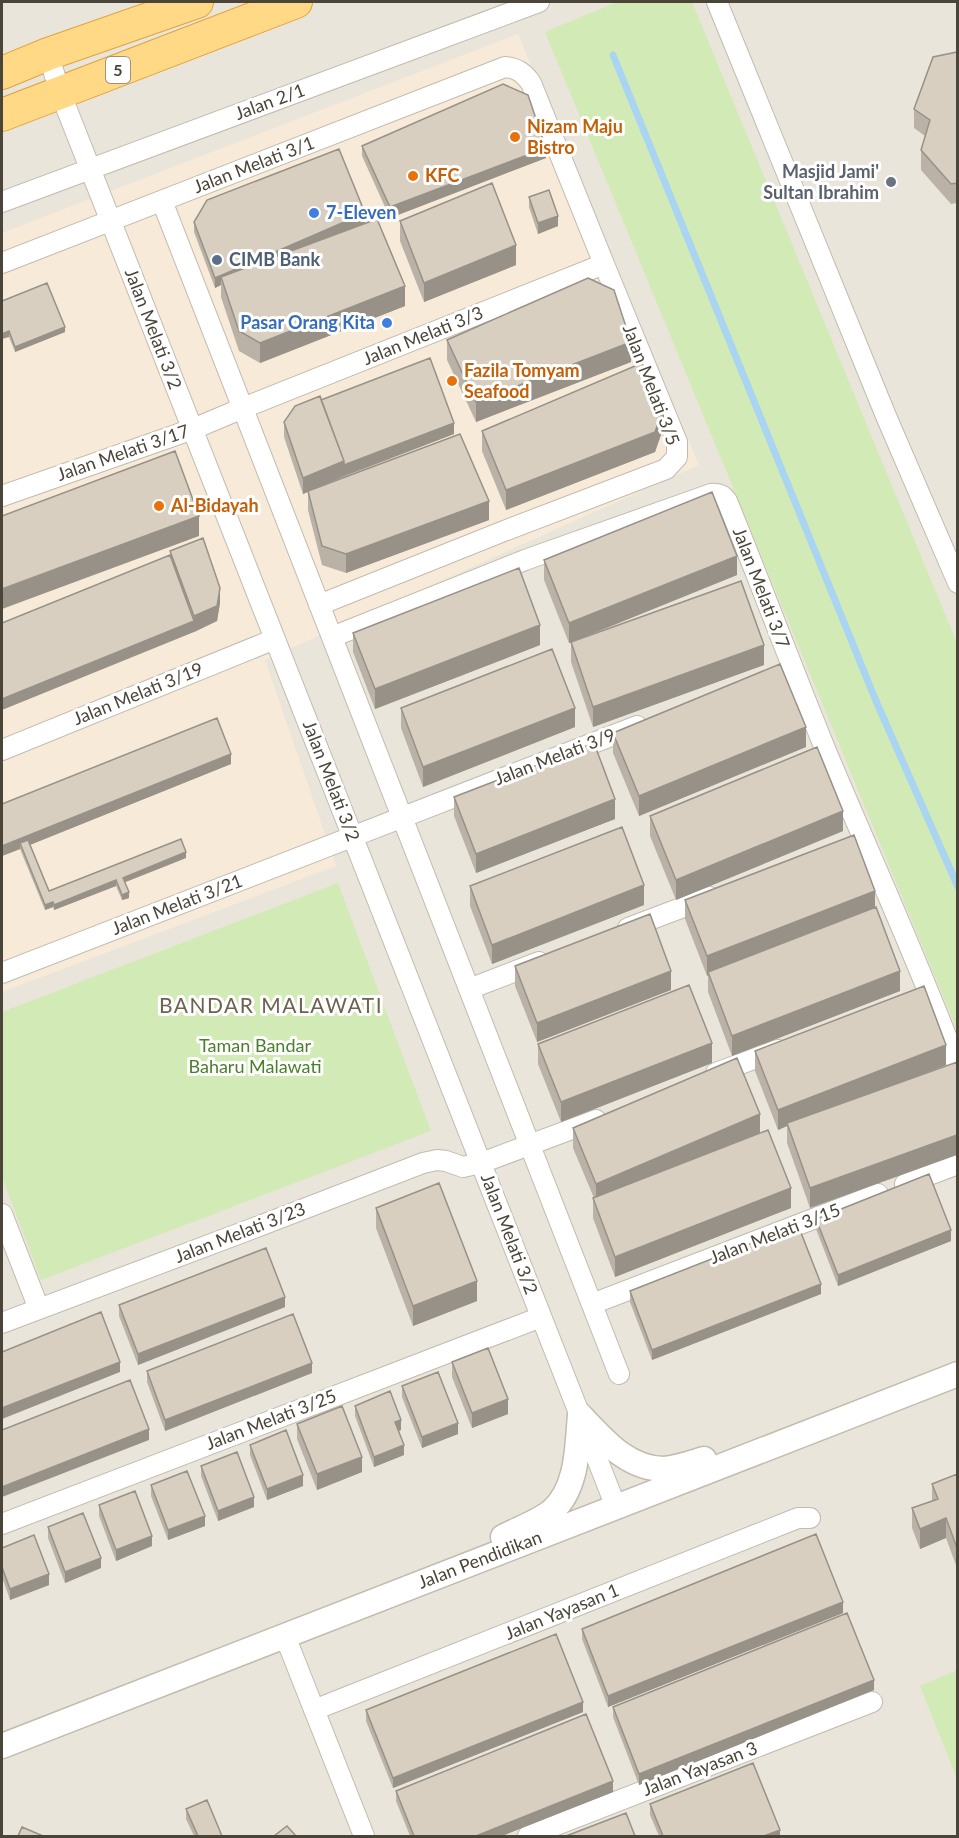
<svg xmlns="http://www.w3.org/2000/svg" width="959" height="1838" viewBox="0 0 959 1838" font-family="Lato,sans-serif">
<rect width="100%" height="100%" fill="#f6f3ec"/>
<path fill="#eae5da" d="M2,2H957V1836H2Z"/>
<path fill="#f7ead8" d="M518,34L699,465L265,660L336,866L2,992V233Z"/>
<path fill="#d2eab5" d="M617,2H692L957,643V1030L545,32Z
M338,883L431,1131L41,1280L2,1177V1012Z
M957,1670V1779L920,1686Z"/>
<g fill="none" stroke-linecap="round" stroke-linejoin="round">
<path stroke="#a9d4f2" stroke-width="7" d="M613,55L876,701L958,887"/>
<g stroke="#c2bbae" stroke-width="22">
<path id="minor" d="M717,2L886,416L958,583
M48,54L60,92L616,1507
M162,201L619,1374
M2,202L539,2
M2,263L505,67C517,68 524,73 531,83L604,264L677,442V457L666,469L504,531L319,605
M2,496L193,429L243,408L604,264
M332,637L525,560L711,494C719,493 723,495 727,501C761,584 792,668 826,751C870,856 918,960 958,1067
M2,750L275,639
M628,928L710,897
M2,973L637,726
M469,989L539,962
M716,1073L778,1050
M905,1184L958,1164
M2,1214L39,1309
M592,1304L878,1194
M2,1323L262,1225L423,1163L437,1160L446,1161L463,1167L481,1163L596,1120
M2,1524L541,1317
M285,1636L364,1836
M314,1710L798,1518H810
M528,1836L872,1702"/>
</g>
<g stroke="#c2bbae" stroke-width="27">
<path id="tertiary" d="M580,1415C603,1439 627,1469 664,1469C677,1468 691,1463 704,1459
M503,1537C516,1530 542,1520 552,1511C578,1488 577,1447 580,1415
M2,1746L958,1374"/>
</g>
<g stroke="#e0a43c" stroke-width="34">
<path id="trunk" d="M2,73L48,54L197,2
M2,115L296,2"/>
</g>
<use href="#minor" stroke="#fff" stroke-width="20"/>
<use href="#tertiary" stroke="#fff" stroke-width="24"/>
<use href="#trunk" stroke="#ffd985" stroke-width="32"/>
</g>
<path fill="#bab2a6" d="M957,52V203L951,204L921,170V150L925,136L914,128V109Z
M362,146L546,158L390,218L362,156Z
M529,197L558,226L538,234L529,207Z
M400,221L516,265L424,302L400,241Z
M194,222L365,224L405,306L260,363L239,351L221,297V285L215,288L194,232Z
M2,301L65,332L15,352L9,337Z
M447,340L631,362L476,422L447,360Z
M284,422L454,434L326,484L489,520L346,573L322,565L308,510V492L303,494L284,437Z
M664,426L655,452L506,510L482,451V431Z
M170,551L220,603L217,621L194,632L170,555Z
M544,560L737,575L575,641L764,665L593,727L571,662V643H569L544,580Z
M353,633L540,645L375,709L353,652Z
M401,708L575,727L423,787L401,728Z
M613,733L806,747L639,816L613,753Z
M231,764L30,845L49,891L186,858L125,882L129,898L122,900L116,886L54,910L53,907L45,910L20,849L2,856V804Z
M454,797L615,819L476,873L454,816Z
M650,816L843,831L676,900L650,836Z
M470,886L644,905L492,964L470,906Z
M685,900L875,907L900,991L732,1056L708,992V975L707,976L685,919Z
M515,966L671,990L537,1042L515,986Z
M538,1044L712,1063L561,1122L538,1064Z
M755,1051L946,1065L913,1078L810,1208L787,1143V1126L778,1130L755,1071Z
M573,1128L760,1133L791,1208L615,1277L593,1218V1198H594L573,1148Z
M376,1208L477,1301L413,1326L376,1228Z
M816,1219L951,1241L838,1286L816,1229Z
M630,1291L821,1294L652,1360L630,1302Z
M119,1305L285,1307L138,1365L119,1316Z
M452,1362L508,1414L472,1428L452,1377Z
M147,1371L312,1373L165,1431L147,1382Z
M402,1386L458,1434L422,1448L402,1397Z
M355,1406L401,1430L399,1431L404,1455L374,1467L355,1416Z
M297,1424L362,1472L317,1490L297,1439Z
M250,1445L303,1486L267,1500L250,1455Z
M201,1466L254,1507L218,1521L201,1476Z
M957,1474V1568L946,1538L920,1549L912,1528V1508L932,1501V1484Z
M151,1485L205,1526L168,1540L151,1496Z
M99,1505L152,1546L116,1561L99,1516Z
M48,1527L101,1568L65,1583L48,1538Z
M2,1548L49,1585L10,1600L2,1577Z
M843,1613L608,1707L582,1639V1629Z
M874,1690L639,1785L613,1717V1707Z
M366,1710L583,1712L393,1788L366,1721Z
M396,1791L613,1792L502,1836H410L396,1801Z
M650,1804L780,1836H659L650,1815Z
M186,1809L222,1836H194L186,1819Z"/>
<path fill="#979187" d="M546,148V158L390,218V207Z
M365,213V224L221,277V285L215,288V278Z
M558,216V226L538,234V223Z
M516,245V265L424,302V283Z
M405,286V306L260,363V343Z
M65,327V332L15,352V347Z
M9,331V337L2,339V334Z
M631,342V362L476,422V402Z
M664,406V426L655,452L506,510V490Z
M454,423V434L344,476L303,494V478L344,461Z
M489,501V520L346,573V554Z
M199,516V536L2,609V589Z
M737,556V575L569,643V623Z
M220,588V603L217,621L194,632V616Z
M194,621V632L2,710V699Z
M540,625V645L375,709V689Z
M764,645V665L593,727V707Z
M575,708V727L423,787V767Z
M806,727V747L639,816V796Z
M231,754V764L22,848L20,843V849L2,856V846Z
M615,799V819L476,873V854Z
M843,811V831L676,900V880Z
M186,852V858L123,883V878Z
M116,880V886L54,910V905Z
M644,885V905L492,964V945Z
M875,891V911L708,972V975L707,976V956Z
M129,892V898L122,900V895Z
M53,902V907L45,910V905Z
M671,971V990L537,1042V1023Z
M900,971V991L732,1056V1036Z
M712,1043V1063L561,1122V1102Z
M946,1045V1065L788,1126L787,1123V1126L778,1130V1110Z
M760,1114V1134L596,1204V1184Z
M957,1135V1155L810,1208V1188Z
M791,1188V1208L615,1277V1257Z
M951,1230V1241L838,1286V1275Z
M477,1281V1301L413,1326V1306Z
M821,1284V1294L652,1360V1350Z
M285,1297V1307L138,1365V1354Z
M120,1362V1372L2,1419V1408Z
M312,1363V1373L165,1431V1420Z
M508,1399V1414L472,1428V1413Z
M401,1420V1430L395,1432V1422Z
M458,1423V1434L422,1448V1437Z
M149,1429V1440L2,1497V1487Z
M404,1445V1455L374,1467V1457Z
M362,1457V1472L317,1490V1474Z
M303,1475V1486L267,1500V1489Z
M254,1497V1507L218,1521V1511Z
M205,1516V1526L168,1540V1530Z
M946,1518V1538L920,1549V1529Z
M152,1536V1546L116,1561V1550Z
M101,1558V1568L65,1583V1572Z
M49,1574V1585L10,1600V1589Z
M843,1602V1613L608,1707V1696Z
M874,1680V1690L639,1785V1774Z
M583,1702V1712L393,1788V1778Z
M613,1781V1792L502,1836H476Z
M780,1830V1836H764Z"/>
<path fill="#d8cfc1" stroke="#979187" stroke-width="1.5" d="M957,52V183L951,184L921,150L930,120L914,109L933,57Z
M503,84L528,95L546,148L390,207L362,146Z
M339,149L365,213L215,278L194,222L207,200Z
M492,183L516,245L424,283L400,221Z
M549,190L558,216L538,223L529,197Z
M377,219L405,286L260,343L239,331L221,277Z
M588,278L614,290L631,342L476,402L447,340Z
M47,283L65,327L15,347L9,331L2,334V301Z
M430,358L454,423L344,465V461L321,400Z
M642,363L664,406L655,432L506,490L482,431Z
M320,396L344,461L303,478L284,422L295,406Z
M460,434L489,501L346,554L322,546L308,491Z
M175,451L199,516L2,589V516Z
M712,492L737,556L569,623L544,560Z
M203,538L220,588L217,606L194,616L170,551Z
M170,555L194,621L2,699V623Z
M519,568L540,625L375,689L353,633Z
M741,581L764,645L593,707L571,642Z
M552,649L575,708L423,767L401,708Z
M780,664L806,727L639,796L613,733Z
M217,718L231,754L2,846V804Z
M594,743L615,799L476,854L454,797Z
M817,747L843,811L676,880L650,816Z
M622,827L644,885L492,945L470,886Z
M854,835L875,891L707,956L685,900Z
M181,839L186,852L123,878L129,892L122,895L116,880L54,905L53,902L45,905L20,843L28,840L49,891Z
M876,907L900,971L732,1036L708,972Z
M650,914L671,971L537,1023L515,966Z
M689,985L712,1043L561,1102L538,1044Z
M924,986L946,1045L778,1110L755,1051Z
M737,1058L760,1114L596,1184L573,1128Z
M957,1062V1135L810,1188L787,1123Z
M768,1130L791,1188L615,1257L593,1198Z
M929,1174L951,1230L838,1275L816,1219Z
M439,1183L477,1281L413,1306L376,1208Z
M798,1225L821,1284L652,1350L630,1291Z
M266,1248L285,1297L138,1354L119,1305Z
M101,1312L120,1362L2,1408V1352Z
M293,1314L312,1363L165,1420L147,1371Z
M488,1348L508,1399L472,1413L452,1362Z
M438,1372L458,1423L422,1437L402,1386Z
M130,1380L149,1429L2,1487V1430Z
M390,1391L401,1420L395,1422L404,1445L374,1457L355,1406Z
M342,1406L362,1457L317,1474L297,1424Z
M286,1430L303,1475L267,1489L250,1445Z
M237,1452L254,1497L218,1511L201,1466Z
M187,1471L205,1516L168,1530L151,1485Z
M957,1474V1548L946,1518L920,1529L912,1508L938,1499L932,1484Z
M135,1491L152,1536L116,1550L99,1505Z
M83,1513L101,1558L65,1572L48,1527Z
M816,1534L843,1602L608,1696L582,1629Z
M34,1535L49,1574L10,1589L2,1567V1548Z
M847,1613L874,1680L639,1774L613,1707Z
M556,1634L583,1702L393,1778L366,1710Z
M586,1714L613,1781L476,1836H414L396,1791Z
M753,1763L780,1830L764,1836H663L650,1804Z
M207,1800L222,1836H198L186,1809Z
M626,1813L635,1836H566Z
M287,1826L296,1836H274Z
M22,1827L43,1836H18Z"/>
<g fill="#e8710a" stroke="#fff" stroke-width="2">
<circle cx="515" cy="137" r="6"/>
<circle cx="413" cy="176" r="6"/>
<circle cx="452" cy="381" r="6"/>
<circle cx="159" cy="506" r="6"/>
</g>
<circle fill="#6b7280" stroke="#fff" stroke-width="2" cx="891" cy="182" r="6"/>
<g fill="#3f7fe0" stroke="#fff" stroke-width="2">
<circle cx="314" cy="213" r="6"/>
<circle cx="387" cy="323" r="6"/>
</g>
<circle fill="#5c6f8a" stroke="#fff" stroke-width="2" cx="217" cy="260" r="6"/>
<g text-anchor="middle" stroke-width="6" stroke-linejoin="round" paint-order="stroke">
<rect fill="#fff" stroke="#817c74" stroke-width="1.5" x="106" y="57" width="24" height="26" rx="4.5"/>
<g font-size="16" font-weight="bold" fill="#4b4439">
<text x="118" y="76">5</text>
</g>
<g font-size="18" fill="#4b4439" stroke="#fff">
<text transform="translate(270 102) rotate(-20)" y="6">Jalan 2/1</text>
<text transform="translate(254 165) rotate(-21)" y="6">Jalan Melati 3/1</text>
<text transform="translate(153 329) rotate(69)" y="6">Jalan Melati 3/2</text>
<text transform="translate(423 336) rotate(-22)" y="6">Jalan Melati 3/3</text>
<text transform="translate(651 385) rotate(69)" y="6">Jalan Melati 3/5</text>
<text transform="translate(123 453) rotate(-19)" y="6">Jalan Melati 3/17</text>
<text transform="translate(761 588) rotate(69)" y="6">Jalan Melati 3/7</text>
<text transform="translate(138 694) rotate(-22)" y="6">Jalan Melati 3/19</text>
<text transform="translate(555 757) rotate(-21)" y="6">Jalan Melati 3/9</text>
<text transform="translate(331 781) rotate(69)" y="6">Jalan Melati 3/2</text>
<text transform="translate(177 905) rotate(-21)" y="6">Jalan Melati 3/21</text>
<text transform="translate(240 1233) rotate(-21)" y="6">Jalan Melati 3/23</text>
<text transform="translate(509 1234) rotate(69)" y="6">Jalan Melati 3/2</text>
<text transform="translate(775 1234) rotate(-21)" y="6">Jalan Melati 3/15</text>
<text transform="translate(271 1420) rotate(-21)" y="6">Jalan Melati 3/25</text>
<text transform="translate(480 1560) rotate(-21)" y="6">Jalan Pendidikan</text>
<text transform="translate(562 1612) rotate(-22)" y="6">Jalan Yayasan 1</text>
<text transform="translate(700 1769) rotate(-21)" y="6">Jalan Yayasan 3</text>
</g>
<g font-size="18" font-weight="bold" fill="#c56008" stroke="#fff" text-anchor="start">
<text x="527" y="133">Nizam Maju<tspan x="527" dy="21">Bistro</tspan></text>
<text x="425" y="182">KFC</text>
<text x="464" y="377">Fazila Tomyam<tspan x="464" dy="21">Seafood</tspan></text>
<text x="171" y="512">Al-Bidayah</text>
</g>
<g font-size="18" font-weight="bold" fill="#5b616d" stroke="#fff" text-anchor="end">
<text x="879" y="178">Masjid Jami'<tspan x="879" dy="21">Sultan Ibrahim</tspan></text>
</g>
<g font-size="18" font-weight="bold" fill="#366cbe" stroke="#fff" text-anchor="start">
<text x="326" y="219">7-Eleven</text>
<text x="375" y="329" text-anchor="end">Pasar Orang Kita</text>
</g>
<g font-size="18" font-weight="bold" fill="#4e5e75" stroke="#fff" text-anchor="start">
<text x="229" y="266">CIMB Bank</text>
</g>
<g font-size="18" fill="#4a7f2a" stroke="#fff">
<text x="255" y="1052">Taman Bandar<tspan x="255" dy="21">Baharu Malawati</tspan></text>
</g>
<g font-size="21" letter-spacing="1.5" fill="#6e6250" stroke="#fff">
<text x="271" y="1013">BANDAR MALAWATI</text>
</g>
</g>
<rect width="959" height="1838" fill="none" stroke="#4b4439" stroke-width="6"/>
</svg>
